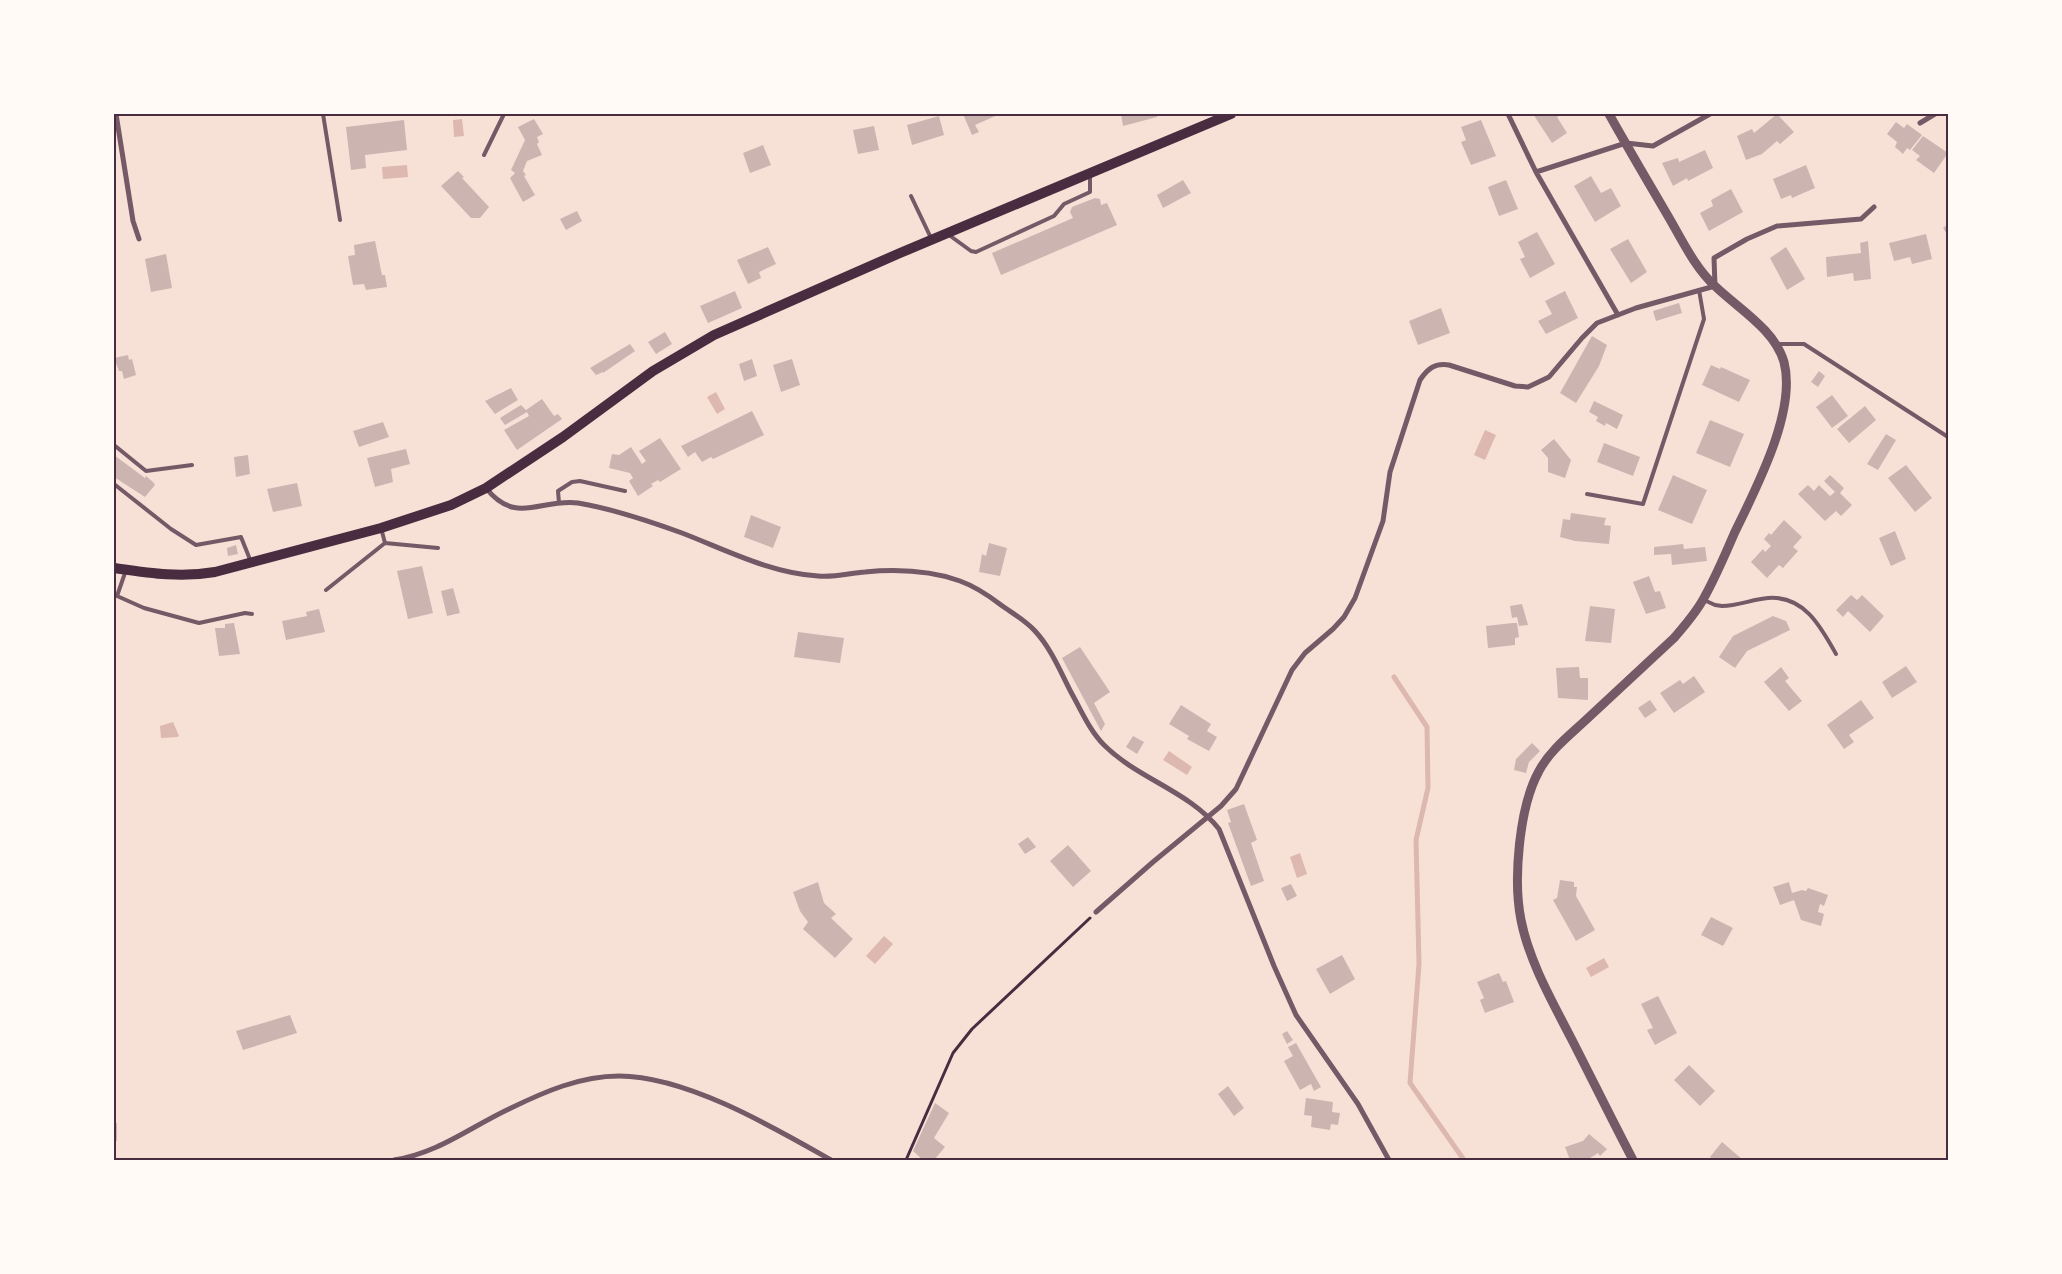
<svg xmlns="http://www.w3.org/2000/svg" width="2062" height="1274" viewBox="0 0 2062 1274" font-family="Figtree,sans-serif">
<rect width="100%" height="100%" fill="#f7e1d7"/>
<path fill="#dcb8b0" d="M462,119L464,136L454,137L453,120Z
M407,165L408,177L383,179L382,167Z
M716,392L725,409L717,414L707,397Z
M1485,430L1496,435L1485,460L1474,455Z
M173,722L179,736L177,737L161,738L160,726Z
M1169,751L1192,767L1187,775L1163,760Z
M1300,853L1307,874L1297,878L1290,857Z
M884,936L893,944L875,964L866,956Z
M1604,958L1609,967L1591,977L1586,968Z"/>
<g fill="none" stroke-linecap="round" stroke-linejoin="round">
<path stroke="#dcb8b0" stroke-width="5" d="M1394,677L1427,727L1428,788L1416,840L1419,964L1410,1083L1464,1160"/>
</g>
<path fill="#ccb4b1" d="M963,114H1000L975,125L979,132L972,135Z
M1121,114H1157V117L1123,126Z
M1533,114H1562L1557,117L1567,133L1552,143Z
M1777,114L1794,132L1780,144L1777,141L1762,154L1746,160L1737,136L1752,129L1754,133Z
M939,116L944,135L912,145L907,125Z
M534,119L543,134L537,137L539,142L537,144L542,155L527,161L523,171L526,175L524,176L535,195L523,202L510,178L515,173L511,170L525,140L518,127Z
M404,120L407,150L365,155L366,168L351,170L346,127Z
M1481,120L1496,156L1471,165L1461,142L1466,140L1461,127Z
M1896,122L1904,128L1907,124L1922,135L1910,150L1907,148L1903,154L1895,147L1897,142L1887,134Z
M874,126L879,150L858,154L853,130Z
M1923,136L1948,153L1934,173L1916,160L1920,156L1912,150Z
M763,145L771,165L750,173L743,153Z
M1705,150L1713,168L1688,181L1687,178L1673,186L1662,163L1678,158L1679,162Z
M1806,165L1815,188L1792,198L1791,195L1781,199L1773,179Z
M458,171L464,177L462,178L489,207L480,218H471L441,186Z
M1591,176L1601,193L1611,188L1621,206L1595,222L1574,186Z
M1183,180L1191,193L1163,208L1157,195Z
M1506,180L1518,209L1499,216L1488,187Z
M1731,189L1743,212L1709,231L1700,213L1713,206L1711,200Z
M1095,198L1100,199L1101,205L1107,203L1117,225L1001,275L992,253L1073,218L1070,212L1072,207Z
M577,211L582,221L566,230L560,219Z
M1948,224V236L1943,228Z
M1537,232L1555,264L1530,278L1520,259L1525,257L1518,242Z
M1926,234L1932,259L1912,264L1910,257L1894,261L1889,243Z
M1628,239L1647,272L1631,283L1610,249Z
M375,241L382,275H385L387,287L366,290L364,284L353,285L348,256L355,255L354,245Z
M1868,241L1871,279L1854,281L1853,273L1827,277L1826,257L1861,253L1860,243Z
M768,247L776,264L759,272L761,278L748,284L737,260Z
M1786,247L1805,279L1787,290L1770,258Z
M166,254L172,288L151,292L145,259Z
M735,291L742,308L708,323L700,306Z
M1565,291L1578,318L1546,334L1538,321L1552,314L1545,301Z
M1679,303L1682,313L1656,321L1653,311Z
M1441,308L1450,333L1418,345L1409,321Z
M665,332L672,344L656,354L648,342Z
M1592,336L1607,345L1599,366L1576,403L1560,393Z
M630,344L635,351L603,373V372L596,375L590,368Z
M128,355L129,360L132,359L136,375L124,379L122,371H119L114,358Z
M752,359L757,376L744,381L739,364Z
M792,359L800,385L781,392L773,365Z
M1711,365L1720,369L1721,367L1750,380L1739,402L1702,385Z
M1819,371L1825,376L1818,387L1811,382Z
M511,388L518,400L495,414L485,401Z
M1832,395L1848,416L1832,428L1816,407Z
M542,399L554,416L558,414L562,419L517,450L504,430L529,416L527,412L505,425L500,418L521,405L526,410Z
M1594,401L1623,415L1617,429L1606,423L1605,426L1596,421L1598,417L1589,412Z
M1865,406L1876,420L1849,443L1837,429Z
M752,411L764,435L713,459L711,457L702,462L695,452L688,457L681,446Z
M1710,420L1744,434L1730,467L1696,453Z
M383,422L389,437L359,447L353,431Z
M1886,434L1896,440L1878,470L1867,464Z
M660,438L681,469L660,482L658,480L651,484L653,486L638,496L629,481L633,478L630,473L609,468L612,454L619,455L631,447L642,464L646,461L639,451Z
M1554,439L1571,460L1565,478L1548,472V458L1541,450Z
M1604,443L1640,457L1633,476L1597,462Z
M406,449L410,464L391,469L393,482L375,487L367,458Z
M114,455L145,478L146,476L153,482L155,485L145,497L114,477Z
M248,455L250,474L236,477L234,457Z
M1906,465L1932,498L1915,512L1888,478Z
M1673,475L1707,490L1692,524L1658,510Z
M1830,475L1844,488L1840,493L1852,505L1841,516L1836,511L1825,521L1798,494L1808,485L1814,491L1819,485L1830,496L1835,492L1824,481Z
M297,483L302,506L273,512L267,489Z
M1571,513L1606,518L1604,525L1611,526L1609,544L1575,541L1560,537L1563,519L1570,520Z
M751,515L781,527L773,548L744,537Z
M1784,520L1802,537L1793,547L1798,551L1783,568L1779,565L1767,578L1751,562L1763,549L1765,552L1771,546L1764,539L1769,533L1771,535Z
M1895,531L1906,559L1891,566L1879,538Z
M989,543L1007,548L1000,576L979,572L982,554L986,556Z
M1683,544L1684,549L1705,547L1707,561L1672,565L1671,554L1654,555V547Z
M236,545L238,554L228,556L227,548Z
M422,566L433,613L408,619L397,571Z
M1649,576L1655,592L1660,591L1666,608L1646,614L1633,582Z
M453,588L460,613L447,616L441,591Z
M1851,595L1857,600L1862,595L1884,616L1870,632L1848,611L1843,617L1836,610Z
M1522,604L1528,625L1519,626L1517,617L1512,618L1510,606Z
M1590,606L1615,609L1611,643L1585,641Z
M319,609L325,632L286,640L282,621L307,616L306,612Z
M1773,616L1786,621L1790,630L1747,651L1735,668L1719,657L1733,636Z
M234,623L240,654L219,656L215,628H225V624Z
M1513,623H1517L1519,637L1515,638V645L1488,648L1486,626Z
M798,632L844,638L840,663L794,657Z
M1080,647L1110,692L1094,703L1105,724L1101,731L1062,658Z
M1906,666L1917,682L1892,698L1882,682Z
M1579,667L1580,678H1588V700L1558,698L1556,668Z
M1781,667L1789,678L1785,681L1802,701L1789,711L1764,682Z
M1694,676L1705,692L1674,713L1660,693L1680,680L1683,684Z
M1650,700L1657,710L1645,718L1638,708Z
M1861,700L1874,718L1849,735L1854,742L1844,749L1827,725Z
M1181,705L1211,724L1207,731L1217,737L1209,751L1187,739L1189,736L1169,724Z
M1133,736L1144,742L1137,754L1126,747Z
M1532,743L1540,751L1529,762L1526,773L1514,770L1516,759Z
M1244,804L1257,840L1251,843L1264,881L1251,886L1228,823L1231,822L1227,810Z
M1028,837L1036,847L1025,854L1018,844Z
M1068,845L1091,871L1073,887L1050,861Z
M1560,880L1574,882V887H1577L1576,896L1595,930L1576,941L1553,900L1557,898Z
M818,882L824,903L836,914L831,918L853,939L835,958L803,929L808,922L800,911L793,892Z
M1789,882L1792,893L1802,890L1806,891L1808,888L1828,895L1824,906L1820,904L1818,912L1824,914L1821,926L1801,920L1794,900L1780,905L1773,887Z
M1291,884L1297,896L1287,901L1281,888Z
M1711,917L1733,928L1723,946L1701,935Z
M1342,955L1355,979L1330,994L1316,969Z
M1499,973L1503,982L1506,981L1514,1002L1485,1013L1480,1000L1484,998L1477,982Z
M1658,996L1677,1033L1655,1045L1647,1030L1653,1028L1641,1004Z
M290,1015L297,1033L243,1050L236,1031Z
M1287,1031L1293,1040L1287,1044L1282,1034Z
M1296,1043L1321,1087L1314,1091L1311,1084L1300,1090L1284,1061L1293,1056L1288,1047Z
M1689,1065L1715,1091L1700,1106L1674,1080Z
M1228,1086L1244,1108L1234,1116L1218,1094Z
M1306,1098L1333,1102L1332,1112L1340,1113L1338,1125L1331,1124L1330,1130L1311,1127L1312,1116L1304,1115Z
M935,1103L949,1113L934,1138L945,1147L934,1160H923L913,1151Z
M114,1123H117V1141H114Z
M1589,1134L1607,1149L1600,1156L1598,1153L1587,1160H1570L1565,1147L1583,1141Z
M1722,1142L1743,1160H1714L1710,1157Z"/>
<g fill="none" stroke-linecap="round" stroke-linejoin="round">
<path stroke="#4a2c40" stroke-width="3" d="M906,1160L953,1053L972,1029L1090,918"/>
<path stroke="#755966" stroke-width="4" d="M323,114L340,220
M484,155L504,114
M911,196L931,238
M949,235L971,251L976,252L1054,216L1064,204L1090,192V174
M1776,344H1804L1948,437
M114,445L146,471L192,465
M114,484L171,529L196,545L241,537L251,562
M1587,494L1643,504L1704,319L1699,290
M559,503L558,491L572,482L580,481L625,491
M385,543L438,548
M126,570L117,596L144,608L199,623L245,613L252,614
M326,590L385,543L381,528
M1704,600L1715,605L1722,606C1738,606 1753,599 1768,598C1804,595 1821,627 1836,654"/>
<path stroke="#755966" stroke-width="5" d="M116,114L133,221L139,239
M1508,114L1536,172L1618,315
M1920,123L1935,114
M1536,172L1626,143L1653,146L1710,114
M486,488C516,526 541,498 578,503C614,509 649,521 682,533C726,550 770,573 818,576C833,578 850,573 865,572C897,569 929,570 960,581C974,586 988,595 1001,605C1012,613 1025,620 1035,631C1051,648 1061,673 1072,694C1082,712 1090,731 1104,745C1138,779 1189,791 1219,829L1274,966L1296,1015L1358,1104L1389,1160
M1096,912L1153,862L1221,806L1236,789L1292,670L1305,653L1333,629L1344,617L1355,598L1383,521L1390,472L1420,380C1428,368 1435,363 1449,365L1515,386L1528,387L1549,377L1582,338L1597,323L1636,308L1715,286L1714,258L1747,239L1777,226L1861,219L1874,207
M394,1160C439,1153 470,1127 511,1108C544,1092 580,1076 619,1076C686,1076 773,1127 831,1160"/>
<path stroke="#755966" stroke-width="9" d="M1609,114C1628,148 1648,182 1668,216C1682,240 1695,268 1716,287C1739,309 1775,330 1784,362C1797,412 1755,490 1734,534C1725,555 1716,576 1705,596C1697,612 1685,625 1674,638C1645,665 1616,692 1588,718C1570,735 1550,750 1539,771C1519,807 1513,880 1521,920C1529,961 1552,1001 1571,1038C1592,1079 1612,1120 1633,1160"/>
<path stroke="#4a2c40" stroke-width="10" d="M114,568C149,573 180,578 215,572L381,528L451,505L486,488L563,437L653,371L714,335L900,253L1231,114"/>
</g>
<rect width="2062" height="1274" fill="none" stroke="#fffaf5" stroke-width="230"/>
<rect x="115" y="115" width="1832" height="1044" fill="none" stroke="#4a2c40" stroke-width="2"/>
</svg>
